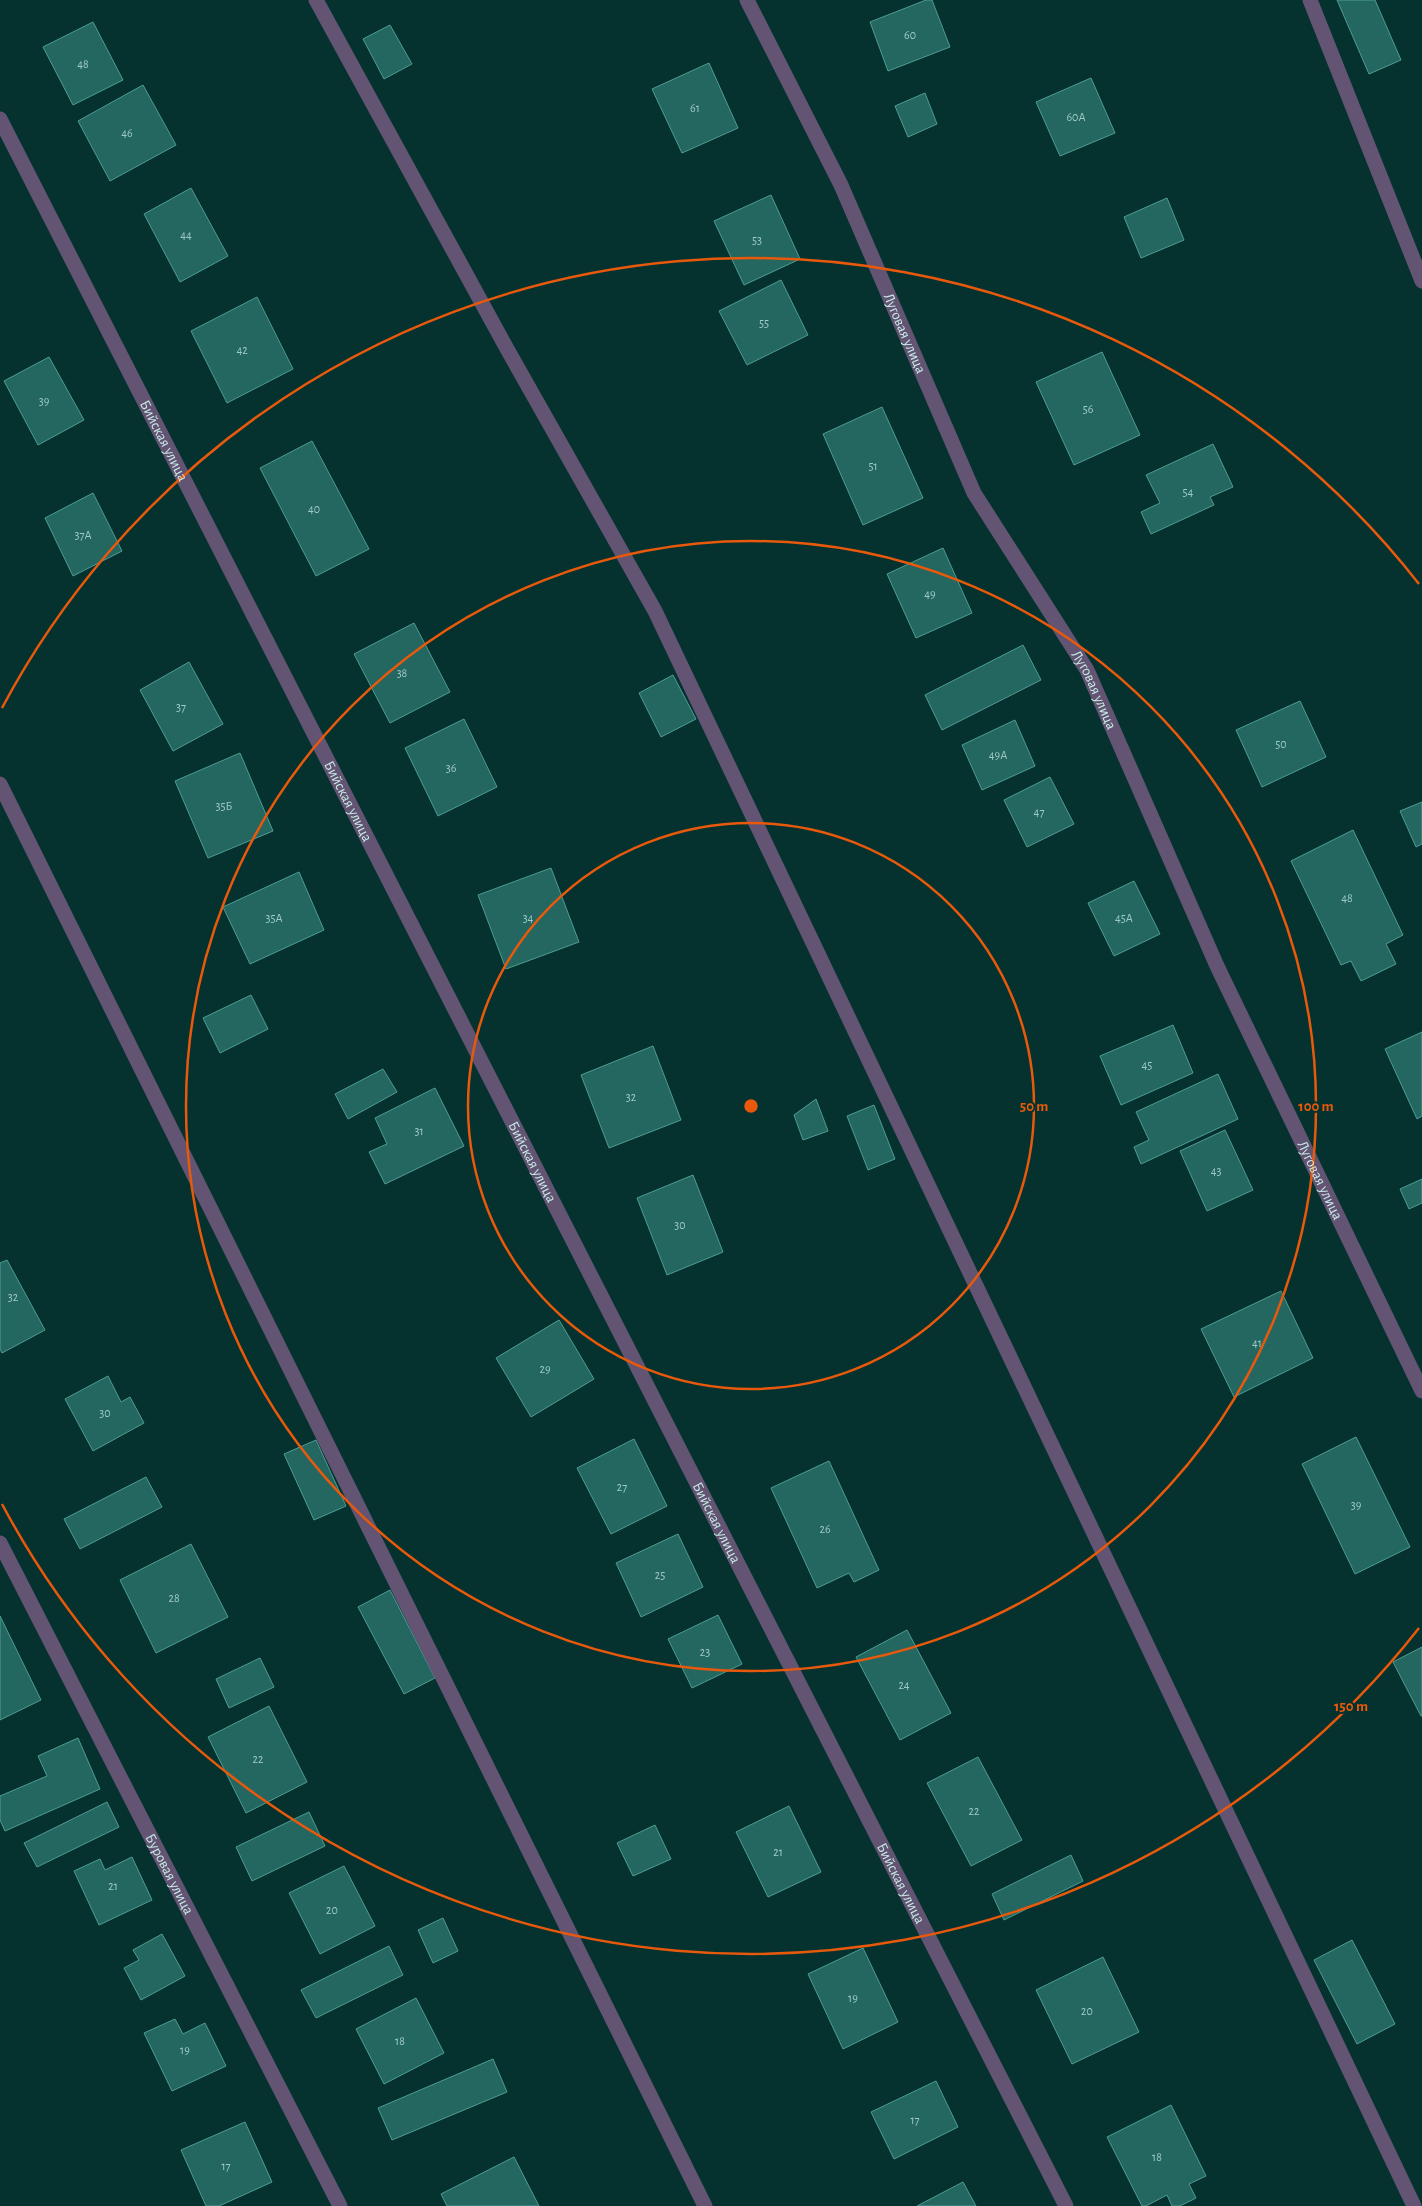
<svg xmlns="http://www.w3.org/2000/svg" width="1422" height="2206" viewBox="0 0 1422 2206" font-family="'Alegreya Sans',sans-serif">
<rect width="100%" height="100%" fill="#05322e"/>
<path fill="#246660" stroke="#4e9d94" d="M926,0H932L950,47L888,71L870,22Z
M1337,0H1375L1401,60L1369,74Z
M93,22L123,80L73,105L43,47Z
M390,25L412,64L384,79L363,39Z
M709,63L738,128L682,153L652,89Z
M1091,78L1115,133L1060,156L1036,102Z
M143,85L176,145L110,181L78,121Z
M925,93L937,124L908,137L895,106Z
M191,188L228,256L180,282L144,214Z
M771,195L800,259L744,285L714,221Z
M1167,198L1184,240L1141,258L1124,217Z
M781,280L808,335L747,365L719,311Z
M257,297L293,369L227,403L191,331Z
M1102,352L1140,435L1074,465L1036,382Z
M49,357L84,420L38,445L4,381Z
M882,407L923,498L863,525L823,434Z
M312,441L369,549L316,576L260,468Z
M1213,444L1233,487L1210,497L1214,505L1151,534L1141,512L1160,503L1146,475Z
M93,493L122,551L73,576L45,518Z
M943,548L972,613L916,638L887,574Z
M414,623L450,692L390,723L354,654Z
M1023,645L1041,680L942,730L925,695Z
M189,662L223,724L173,751L140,690Z
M673,675L696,719L661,737L639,693Z
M1300,701L1326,757L1262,787L1236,730Z
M464,719L497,787L438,816L405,748Z
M1015,720L1035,766L982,790L962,745Z
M240,753L273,831L208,858L175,781Z
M1050,777L1074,824L1027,847L1004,800Z
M1422,802V844L1416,847L1400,811Z
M1353,830L1403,935L1386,944L1396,964L1361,981L1351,961L1341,965L1291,861Z
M551,868L579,942L506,969L478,895Z
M299,872L324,930L250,964L223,907Z
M1134,881L1160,934L1114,956L1088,903Z
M251,995L268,1029L220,1053L203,1018Z
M1173,1025L1193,1073L1121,1105L1100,1056Z
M1422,1032V1116L1417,1119L1385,1049Z
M653,1046L681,1120L609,1148L581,1075Z
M383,1069L397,1092L348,1119L335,1094Z
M1218,1074L1238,1119L1141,1164L1134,1147L1149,1140L1136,1112Z
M435,1088L464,1146L385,1184L369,1152L387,1144L375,1118Z
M816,1099L828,1131L803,1140L794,1115Z
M874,1105L895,1159L868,1170L847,1116Z
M1225,1130L1253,1190L1207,1211L1180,1151Z
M693,1175L723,1252L667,1275L637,1198Z
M1422,1179V1203L1409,1209L1400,1189Z
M7,1260L45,1330L2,1353L0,1349V1263Z
M1281,1291L1313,1358L1234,1397L1201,1329Z
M559,1320L594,1379L531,1417L496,1358Z
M108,1376L121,1402L130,1397L144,1423L93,1451L65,1399Z
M1356,1437L1410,1547L1355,1574L1302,1464Z
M634,1439L667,1506L611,1534L577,1468Z
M316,1440L346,1506L314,1520L284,1454Z
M829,1461L879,1570L854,1582L849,1573L817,1588L771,1488Z
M146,1477L162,1507L80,1549L64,1519Z
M678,1534L703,1587L641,1617L616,1563Z
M191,1544L228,1617L156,1653L120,1580Z
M390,1590L435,1678L404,1694L358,1607Z
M718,1615L742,1664L692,1688L668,1639Z
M0,1616L41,1700L0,1720Z
M907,1630L951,1713L900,1740L856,1657Z
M1422,1647V1716H1421L1393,1662Z
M260,1658L274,1687L229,1708L216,1679Z
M269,1706L307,1782L246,1813L208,1737Z
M78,1738L100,1789L5,1831L0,1820V1796L47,1776L38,1756Z
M978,1757L1022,1840L971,1866L927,1783Z
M107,1802L119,1827L37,1867L24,1843Z
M789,1806L821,1872L768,1897L736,1832Z
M309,1812L325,1846L252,1881L236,1847Z
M655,1825L671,1859L633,1876L617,1843Z
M1071,1855L1083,1881L1004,1920L992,1894Z
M132,1857L152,1900L99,1925L74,1871L100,1859L105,1870Z
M344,1866L375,1926L320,1954L289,1893Z
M443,1918L458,1951L433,1963L418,1930Z
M162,1934L185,1976L141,2000L124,1968L139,1960L133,1950Z
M1352,1940L1395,2024L1357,2044L1314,1960Z
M389,1946L403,1975L316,2018L301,1990Z
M863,1948L898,2022L843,2049L808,1974Z
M1103,1957L1139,2032L1072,2064L1036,1990Z
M416,1998L444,2053L384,2084L356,2029Z
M175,2019L183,2034L205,2023L226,2066L172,2091L144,2033Z
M493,2059L507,2092L392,2140L378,2108Z
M936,2081L958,2127L894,2159L871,2112Z
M1171,2105L1206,2176L1189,2184L1196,2198L1180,2206H1172L1167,2195L1146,2206H1142L1107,2137Z
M245,2122L272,2182L219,2206H206L181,2150Z
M514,2157L539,2206H447L441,2194Z
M963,2182L976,2206H917Z"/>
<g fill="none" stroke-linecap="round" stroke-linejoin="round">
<g stroke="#625472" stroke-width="15">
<path d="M316,0L506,347L655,611L1414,2206"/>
<path id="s1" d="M747,0L841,185L974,493L1087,670L1217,966L1422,1391"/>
<path d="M1310,0L1422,281"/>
<path id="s2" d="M0,119L1066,2206"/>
<path d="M0,784L705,2206"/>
<path id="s3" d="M0,1543L340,2206"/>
</g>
</g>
<g fill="none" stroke="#e8590c" stroke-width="2.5">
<circle cx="751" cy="1106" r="283"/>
<circle cx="751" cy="1106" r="565"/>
<path d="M1419 1628A848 848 0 0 1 2 1504M2 708A848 848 0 0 1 1419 584"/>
</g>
<g text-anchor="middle" stroke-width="4" stroke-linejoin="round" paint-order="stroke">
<g font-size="12" fill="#9fcbc6">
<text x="910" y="39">60</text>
<text x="83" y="68">48</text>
<text x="695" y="112">61</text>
<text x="1076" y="121">60А</text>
<text x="127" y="137">46</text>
<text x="186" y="239">44</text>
<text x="757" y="244">53</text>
<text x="764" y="327">55</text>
<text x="242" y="354">42</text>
<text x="44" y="405">39</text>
<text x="1088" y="413">56</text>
<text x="873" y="470">51</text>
<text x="1188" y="496">54</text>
<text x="314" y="513">40</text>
<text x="83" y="539">37А</text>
<text x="930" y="598">49</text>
<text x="402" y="677">38</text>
<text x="181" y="711">37</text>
<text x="1281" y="748">50</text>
<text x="998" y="759">49А</text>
<text x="451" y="772">36</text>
<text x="224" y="810">35Б</text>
<text x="1039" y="816">47</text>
<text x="1347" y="902">48</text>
<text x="274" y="922">35А</text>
<text x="528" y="922">34</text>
<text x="1124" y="922">45А</text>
<text x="1147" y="1069">45</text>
<text x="631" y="1101">32</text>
<text x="419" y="1135">31</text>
<text x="1216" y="1175">43</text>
<text x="680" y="1229">30</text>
<text x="13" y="1301">32</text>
<text x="1257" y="1347">41</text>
<text x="545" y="1373">29</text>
<text x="105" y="1417">30</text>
<text x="622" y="1491">27</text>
<text x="1356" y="1509">39</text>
<text x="825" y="1533">26</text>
<text x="660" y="1579">25</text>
<text x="174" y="1602">28</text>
<text x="705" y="1656">23</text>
<text x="904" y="1689">24</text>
<text x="258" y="1763">22</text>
<text x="974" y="1815">22</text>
<text x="778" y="1856">21</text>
<text x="113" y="1890">21</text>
<text x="332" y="1914">20</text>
<text x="853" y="2002">19</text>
<text x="1087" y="2015">20</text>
<text x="400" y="2045">18</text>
<text x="185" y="2054">19</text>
<text x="915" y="2124">17</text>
<text x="1157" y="2161">18</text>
<text x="226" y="2170">17</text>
</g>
<g font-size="15" fill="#c8ede8" stroke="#05322e">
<text dy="5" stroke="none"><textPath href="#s1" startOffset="369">Луговая улица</textPath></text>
<text dy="5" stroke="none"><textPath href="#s2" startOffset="361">Бийская улица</textPath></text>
<text dy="5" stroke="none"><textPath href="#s1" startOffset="774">Луговая улица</textPath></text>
<text dy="5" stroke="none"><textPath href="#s2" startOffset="766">Бийская улица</textPath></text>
<text dy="5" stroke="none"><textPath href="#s2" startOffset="1171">Бийская улица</textPath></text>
<text dy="5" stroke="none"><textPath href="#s1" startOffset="1314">Луговая улица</textPath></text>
<text dy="5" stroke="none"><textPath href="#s2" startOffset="1576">Бийская улица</textPath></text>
<text dy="5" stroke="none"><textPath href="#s3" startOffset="372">Буровая улица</textPath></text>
<text dy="5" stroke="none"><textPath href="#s2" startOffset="1981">Бийская улица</textPath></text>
</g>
</g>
<circle cx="751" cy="1106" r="8" fill="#e8590c" stroke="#05322e" stroke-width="2.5"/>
<g font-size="15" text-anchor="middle" font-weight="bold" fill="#e8590c" stroke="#05322e" stroke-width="4" stroke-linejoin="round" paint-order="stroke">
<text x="1034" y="1111">50 m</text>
<text x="1316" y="1111">100 m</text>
<text x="1351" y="1711">150 m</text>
</g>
</svg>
